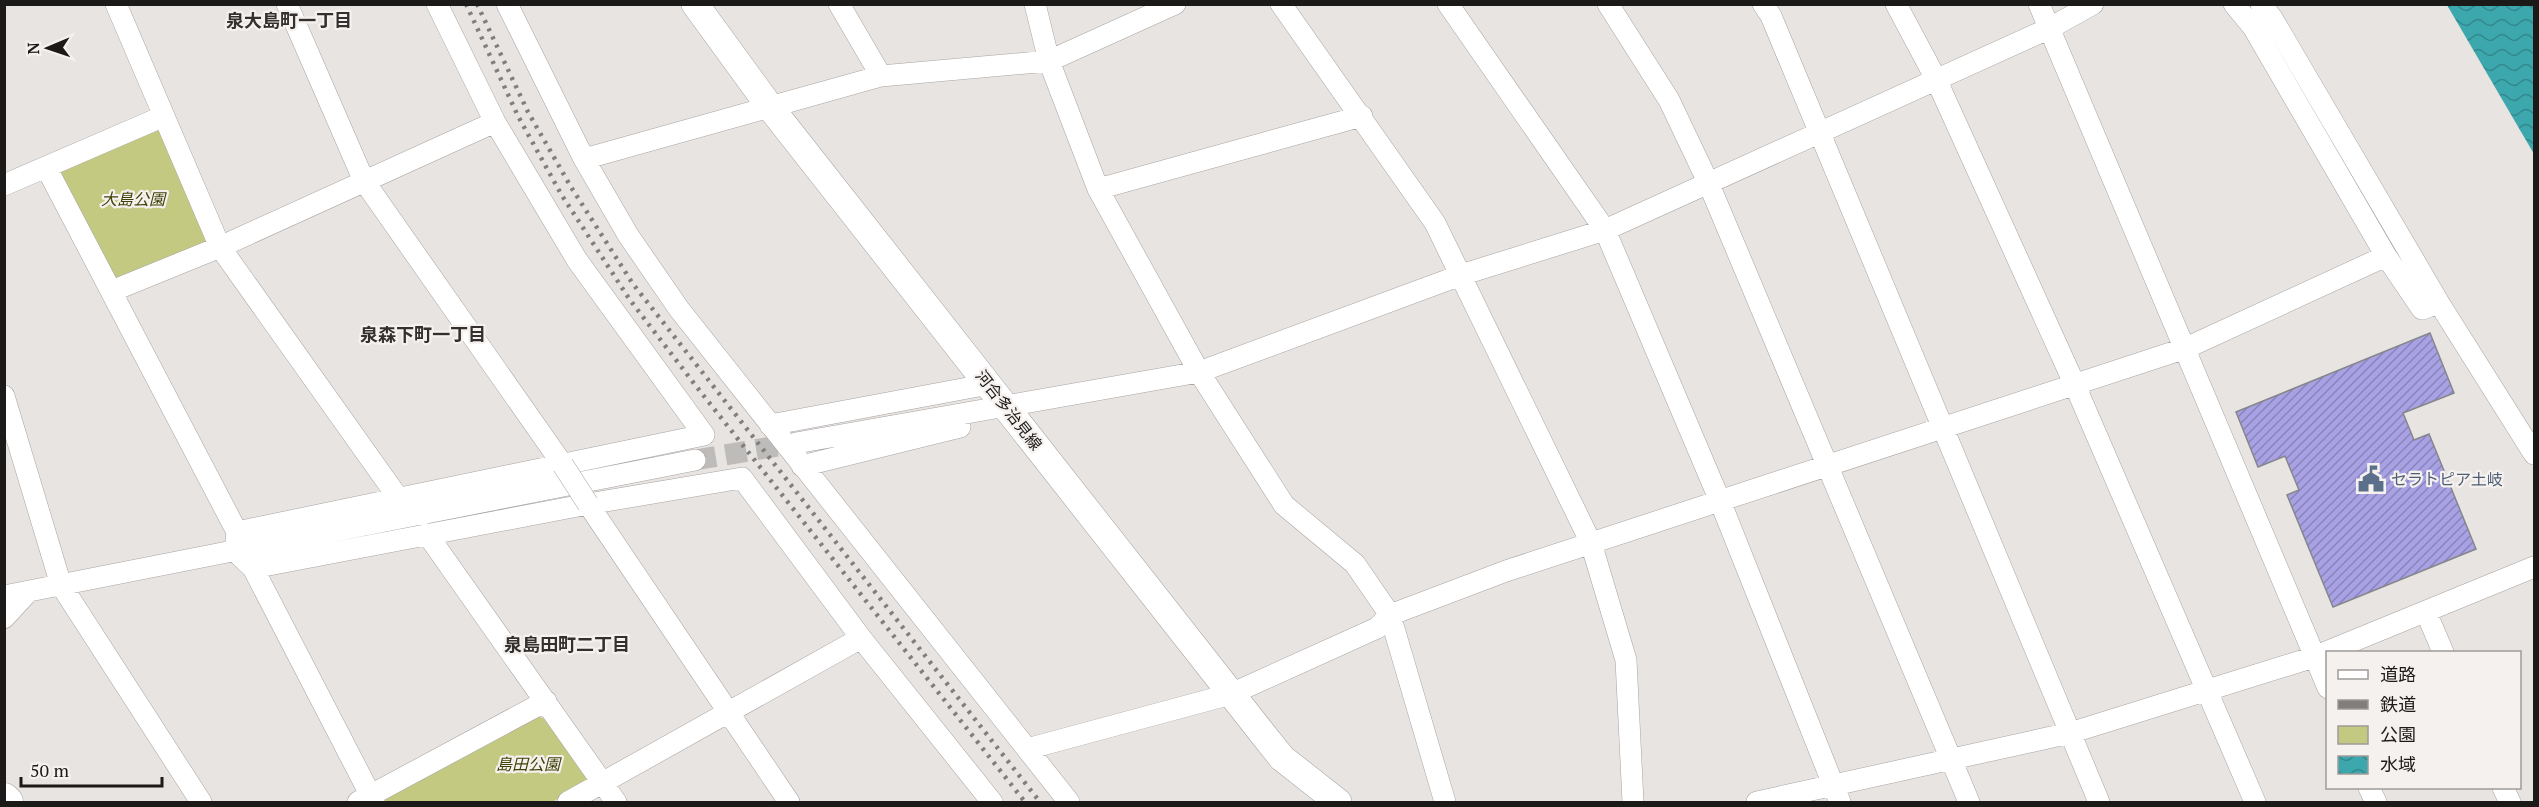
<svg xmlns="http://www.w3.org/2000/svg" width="2539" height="807" viewBox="0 0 2539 807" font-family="'PT Serif','Noto Sans JP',serif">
<defs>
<pattern id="water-waves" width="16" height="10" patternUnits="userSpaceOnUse" patternTransform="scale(1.5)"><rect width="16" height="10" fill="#3ca8ad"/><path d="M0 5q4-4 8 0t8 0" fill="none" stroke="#32888c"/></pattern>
<pattern id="building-hatch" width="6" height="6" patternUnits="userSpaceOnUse" patternTransform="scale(1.5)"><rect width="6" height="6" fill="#a8a2e5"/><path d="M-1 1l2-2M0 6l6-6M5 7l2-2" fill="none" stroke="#8883b9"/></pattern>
</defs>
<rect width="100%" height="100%" fill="#e7e4e2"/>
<path fill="#c4c982" d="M153,128L162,131L207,234L205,242L115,280L60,176L63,167Z
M535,715L545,719L588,778L585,785L552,802H383L384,798Z"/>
<path fill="url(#water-waves)" d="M2447,5H2534V154Z"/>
<path fill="url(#building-hatch)" stroke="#86868a" stroke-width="1.5" d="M2430,333L2454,393L2403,413L2414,440L2429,434L2476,549L2333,607L2287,495L2299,490L2285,456L2258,467L2236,412Z"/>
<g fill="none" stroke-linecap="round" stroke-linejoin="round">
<path stroke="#bebcba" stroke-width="21" stroke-dasharray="21 10" stroke-linecap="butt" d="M695,460L796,443"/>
<g stroke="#a8a4a2" stroke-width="22">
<path id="minor" d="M116,4L220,247L399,499
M287,4L364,181L563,465
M507,4L584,159L628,235L679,309L1069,802
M839,4L881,76
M1035,4L1049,61L1098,189L1199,372L1284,505L1355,564L1390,615L1445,802
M1281,4L1435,223L1591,543L1626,660L1633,802
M1448,4L1605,230L1720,501L1840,802
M1608,4L1669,100L1708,182L1969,802
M1763,4L1771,16L2099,802
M1896,4L1936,79L2074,383L2255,802
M2039,4L2328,688
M2234,4L2253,27L2386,256
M2261,4L2272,18L2439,303L2534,454
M584,159L881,76L1049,61L1175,4
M46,167L237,532L235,551L253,568L374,802
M4,185L164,116
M1098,189L1362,116
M112,291L220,247L495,122
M4,396L61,585L201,802
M770,425L989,384
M796,443L1199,372L1461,275L1605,230L2050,28L2093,4
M802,466L960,427
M588,504L789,802
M237,532L704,435L577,260L495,122L437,4
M427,534L616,802
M253,568L588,504L742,478L861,638L992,802
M4,596L695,460
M2426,612L2443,652
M4,618L28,592
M1027,749L1231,694L1377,628L1390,615L1506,571L2186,348L2386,256L2422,309L2439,303
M2369,788L2376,802
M2503,788L2510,802
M358,802L546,701
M568,802L861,638
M1757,802L2070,733L2314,657L2534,567"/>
</g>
<g stroke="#a8a4a2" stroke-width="28">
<path id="major" d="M695,4L770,107L1262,733L1282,758L1338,802"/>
</g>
<g stroke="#a8a4a2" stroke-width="33">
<path id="highway" d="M4,799L7,802"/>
</g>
<use href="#minor" stroke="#fff" stroke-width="21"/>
<use href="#major" stroke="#fff" stroke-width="27"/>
<use href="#highway" stroke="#fff" stroke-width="32"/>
<path stroke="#817f7d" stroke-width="4.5" stroke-dasharray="3 6" stroke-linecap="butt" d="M466,4L518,116L561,194L630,300L696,386L1025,802
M477,4L528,112L571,187L633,284L1040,802"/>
<g stroke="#a8a4a2" stroke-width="22" stroke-linecap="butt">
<path id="minor-bridge" d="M563,465L588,504"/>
</g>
<use href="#minor-bridge" stroke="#fff" stroke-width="21"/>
</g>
<defs>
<g id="civic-bare" transform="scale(2.07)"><path d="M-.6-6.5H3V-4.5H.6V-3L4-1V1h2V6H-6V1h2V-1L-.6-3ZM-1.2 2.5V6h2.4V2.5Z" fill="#5c6f8a" stroke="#f5f1ef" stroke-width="2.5" paint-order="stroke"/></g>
</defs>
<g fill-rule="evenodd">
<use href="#civic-bare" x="2371" y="479"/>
</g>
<g text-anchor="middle" stroke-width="4.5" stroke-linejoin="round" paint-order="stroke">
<g font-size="16" font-style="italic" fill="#404308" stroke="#f5f1ef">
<text x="133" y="205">大島公園</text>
<text x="528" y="770">島田公園</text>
</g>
<g font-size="16" fill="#1b1a19" stroke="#f5f1ef">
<text transform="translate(1009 410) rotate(52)" y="6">河合多治見線</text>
</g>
<g font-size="16" fill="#4e5e75" stroke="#f5f1ef" text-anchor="start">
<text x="2391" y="485">セラトピア土岐</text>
</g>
<g font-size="18" font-weight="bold" fill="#33302f" stroke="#f5f1ef">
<text x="289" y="27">泉大島町一丁目</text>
<text x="423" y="341">泉森下町一丁目</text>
<text x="567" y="651">泉島田町二丁目</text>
</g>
</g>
<rect width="2539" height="807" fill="none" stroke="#1b1a19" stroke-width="12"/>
<rect x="2326" y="651" width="195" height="138" fill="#f5f1ef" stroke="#9e9b99" stroke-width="1.5"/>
<rect x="2338" y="670" width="30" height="9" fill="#ffffff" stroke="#9e9b99" stroke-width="1.5"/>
<text x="2380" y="681" font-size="18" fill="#1b1a19">道路</text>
<rect x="2338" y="700" width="30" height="9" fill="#817f7d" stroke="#9e9b99" stroke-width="1.5"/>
<text x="2380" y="711" font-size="18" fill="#1b1a19">鉄道</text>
<rect x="2338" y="726" width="30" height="18" fill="#c4c982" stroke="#9e9b99" stroke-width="1.5"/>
<text x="2380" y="741" font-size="18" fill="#1b1a19">公園</text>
<rect x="2338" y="756" width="30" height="18" fill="url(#water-waves)" stroke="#9e9b99" stroke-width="1.5"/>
<text x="2380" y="771" font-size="18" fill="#1b1a19">水域</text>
<g transform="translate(48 48) rotate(268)" stroke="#f5f1ef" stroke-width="4.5" paint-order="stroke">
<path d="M0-4.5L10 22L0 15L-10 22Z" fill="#1b1a19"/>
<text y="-9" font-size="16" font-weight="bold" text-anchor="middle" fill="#1b1a19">N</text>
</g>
<path d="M21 777v9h141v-9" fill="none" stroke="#1b1a19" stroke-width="3"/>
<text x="30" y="777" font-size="18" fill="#1b1a19" stroke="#f5f1ef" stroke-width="4.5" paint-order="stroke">50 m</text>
</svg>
